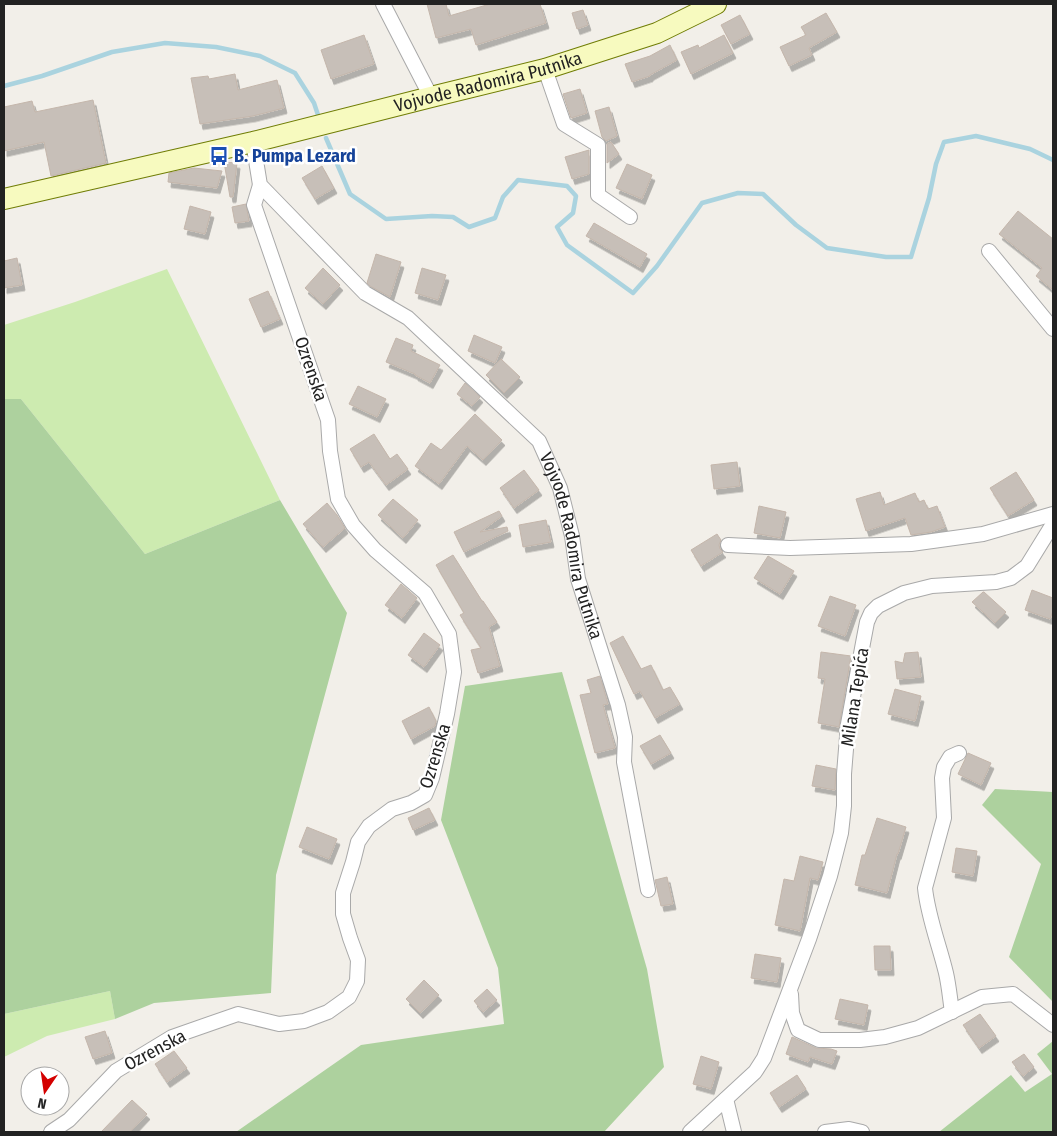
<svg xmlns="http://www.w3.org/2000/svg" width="1057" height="1136" viewBox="0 0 1057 1136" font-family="'Fira Sans Condensed',sans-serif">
<defs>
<filter id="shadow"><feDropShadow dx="3" dy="5.5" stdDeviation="0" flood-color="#0004"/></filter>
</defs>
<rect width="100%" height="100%" fill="#f2efe9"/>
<path fill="#cdebb0" d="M167,269L280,500L145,554L21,399H4V325L75,302Z
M110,991L115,1019L47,1036L4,1057V1014Z"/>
<path fill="#add19e" d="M4,399H21L145,554L280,500L347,613L276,875L271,993L154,1003L115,1019L110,991L4,1014Z
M562,672L647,969L664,1067L604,1132H236L361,1045L504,1024L498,968L441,820L465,686Z
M995,789L1053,792V1002L1009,957L1041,864L982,805Z
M1053,1041V1132H939L1011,1075L1025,1092L1052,1074L1037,1054Z"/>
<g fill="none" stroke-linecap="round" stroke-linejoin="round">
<path stroke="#aad3df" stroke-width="4.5" d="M4,86L42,76L112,52L165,43L216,47L260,56L295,73L314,103L318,115
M326,138L350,194L386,219L432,216L453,217L469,227L495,218L503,197L518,180L567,186L576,196L573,213L557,227L567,245L633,293L657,266L702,203L738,193L763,194L796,225L827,248L886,257H911L929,198L936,164L944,142L976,136L1030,149L1053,160"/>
</g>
<path fill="#c7bfb8" stroke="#c4b6ab" filter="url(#shadow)" d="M427,4H446L449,16L490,4H540L546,23L476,45L471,29L436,38Z
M583,10L588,25L577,29L572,13Z
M826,13L837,32L809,48L812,55L789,66L780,47L806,35L801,27Z
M740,15L750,34L731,44L721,25Z
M364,35L374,64L331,79L321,50Z
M724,35L733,53L691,74L681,52L698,45L699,48Z
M670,45L677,60L650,75V76L632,82L625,64L650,56Z
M235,74L238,90L277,80L284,108L253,116L200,124L191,78L208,76L209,79Z
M580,89L587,113L571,118L563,94Z
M93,100L106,163L51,176L44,142L4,151V107L32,101L35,112Z
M609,107L617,136L606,141L602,137L595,111Z
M611,142L619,154L607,163V144Z
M589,150V174L572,179L565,157Z
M224,162L237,163L233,197H230Z
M627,164L652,175L642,199L616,188Z
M322,166L334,188L315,199L302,178Z
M194,168L222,171L217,188L168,182L169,173Z
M246,204L249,221L235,223L232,207Z
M190,206L211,212L205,234L184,229Z
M1018,211L1053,239V290L1036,276L1042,268L999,234Z
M594,223L647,254L640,267L586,236Z
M376,254L401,262L390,297L370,286L367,283Z
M17,258L22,285L4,288V261Z
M323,268L340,285L323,304L305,288Z
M422,268L446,275L438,300L415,293Z
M268,291L280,319L261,327L249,299Z
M474,335L502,347L495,363L468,351Z
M396,338L413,345L411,351L440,365L430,383L415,375V374L386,362Z
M501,359L520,377L504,393L486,375Z
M465,383L480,397L472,406L457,394Z
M358,386L386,399L377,417L349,404Z
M475,414L502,440L483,460L467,446L439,484L415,466L431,443L441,450Z
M374,434L390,459L397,454L408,469L386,485L369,462L361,467L350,449Z
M737,462L740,486L714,489L711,465Z
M524,470L539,490L514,508L500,488Z
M1016,472L1034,500L1008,516L990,488Z
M880,492L884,505L915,493L919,502L924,500L928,509L937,506L945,527L931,532L911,535L905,518L866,531L856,499Z
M393,499L418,520L403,538L378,515Z
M327,503L337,515L345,528L323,547L303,524Z
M759,506L786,512L780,538L754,533Z
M499,511L502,516L480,532L507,527L508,531L464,552L454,532Z
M546,520L551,542L523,547L519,525Z
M717,534L721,540L719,545L720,549L723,552L701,566L691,550Z
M453,555L482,601H483L497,622L489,627L500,666L478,673L471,650L481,648L460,615L464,613L436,565Z
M768,556L794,571L780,594L754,578Z
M401,584L417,598L402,618L385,605Z
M1032,590L1053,598V611L1050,619L1025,610Z
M983,592H984L1006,612L995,623L972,602Z
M830,596L856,605L845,636L818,626Z
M424,633L440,645L424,667L408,655Z
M623,636L641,669L651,665L663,690L670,687L680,704L655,718L640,691L634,694L610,643Z
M821,652L851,656L839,727L818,723L825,679L818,678Z
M918,652L921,677L897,679L895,661L903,663L905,653Z
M600,676L608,704L603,705L615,748L595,753L580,695L591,693L587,680Z
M895,689L921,696L915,721L888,714Z
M429,707L436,721L435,726L411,739L402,721Z
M660,735L671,753L651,764L640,746Z
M968,753L991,763L981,785L958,774Z
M816,765L836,769L835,790L812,786Z
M429,808L435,820L413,830L408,818Z
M877,818L906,827L898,854H897L887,893L855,885L862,855H865Z
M307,827L337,839L329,859L299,847Z
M956,848L977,851L973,876L952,872Z
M800,856L823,862L818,880L810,878L800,931L775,925L784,879L794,881Z
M667,877L673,904L661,906L655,880Z
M874,946H890L891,970H875Z
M755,954L781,958L777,982L751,978Z
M424,980L439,995L420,1013L406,999Z
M487,989L497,1000L483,1012L474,1001Z
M840,999L868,1005L864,1025L835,1019Z
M980,1014L996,1036L979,1048L963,1025Z
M105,1031L112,1053L93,1059L85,1037Z
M792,1037L816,1048L831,1049L837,1051L832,1064L810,1057L808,1062L786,1054Z
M174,1051L187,1068L167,1082L155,1064Z
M1024,1054L1034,1067L1023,1076L1012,1062Z
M701,1056L719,1062L711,1089L693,1084Z
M797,1075L806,1089L779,1107L770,1093Z
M132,1100L147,1114L130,1132H101Z"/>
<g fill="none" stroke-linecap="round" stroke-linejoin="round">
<g stroke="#a9a9a9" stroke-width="16">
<g id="minor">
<path d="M383,4L431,97"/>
<path d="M545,69L564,124L598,145V195L630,217"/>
<path id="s1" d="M253,142L260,185L365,293L408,318L539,441L560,488L572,536L578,579L618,705L625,737L624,762L648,890"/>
<path d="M989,251L1053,329"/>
<path d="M728,545L790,548L911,544L983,534L1053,514"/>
<path d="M791,994L792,1013L798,1030L819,1040H860L885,1037L918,1028L982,997L1013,994L1053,1025"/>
<path d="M952,1012C950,999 949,986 946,973C939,944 928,917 925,888L944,818L942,778L944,767L950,757L959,753"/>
<path d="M726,1099L734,1132"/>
<path d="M51,1132L69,1120L116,1071L172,1037L238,1014L279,1024L304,1021L328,1012L349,997L357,981L358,960L350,938L343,914V893L353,862L358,842L369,826L392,809L411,803L425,795L432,778L447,714L454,672L449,634L425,593L375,550L353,525L338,499L330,451L328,420L254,205L260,185"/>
<path d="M690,1132L755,1072L764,1058L809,939L830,876L841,833L844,806V774L848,724L863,643L867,622L871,613L878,606L904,593L932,586L996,582L1011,578L1027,566L1053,524"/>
<path d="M825,1132L849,1129L862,1132"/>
</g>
</g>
<g stroke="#707d05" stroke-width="22">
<g id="secondary">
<path id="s2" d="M4,199L253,142L431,97L545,69L657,33L716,4"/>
</g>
</g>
<use href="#minor" stroke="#fff" stroke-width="14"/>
<use href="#secondary" stroke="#f7fabf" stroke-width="20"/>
</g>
<defs>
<g id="bus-bare" transform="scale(1.5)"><path d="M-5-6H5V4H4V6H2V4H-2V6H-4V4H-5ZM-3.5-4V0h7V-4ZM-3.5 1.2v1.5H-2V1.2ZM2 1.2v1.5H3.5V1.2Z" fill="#1a4fb4" stroke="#fff" stroke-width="2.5" paint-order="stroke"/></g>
</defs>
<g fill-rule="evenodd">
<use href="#bus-bare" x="219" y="156"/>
</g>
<g text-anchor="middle" stroke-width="5" stroke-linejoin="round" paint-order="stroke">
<g font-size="18" fill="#222" stroke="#fff">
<text dy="6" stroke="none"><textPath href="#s2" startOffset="498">Vojvode Radomira Putnika</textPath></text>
<text transform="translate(311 369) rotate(71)" y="6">Ozrenska</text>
<text dy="6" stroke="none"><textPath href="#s1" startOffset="534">Vojvode Radomira Putnika</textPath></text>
<text transform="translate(855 697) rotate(-81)" y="6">Milana Tepića</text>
<text transform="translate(435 756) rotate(-73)" y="6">Ozrenska</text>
<text transform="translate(155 1050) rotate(-28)" y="6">Ozrenska</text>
</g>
<g font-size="18" font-weight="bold" fill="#164399" stroke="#fff" text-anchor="start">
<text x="234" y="162">B. Pumpa Lezard</text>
</g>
</g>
<rect width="1057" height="1136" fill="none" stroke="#222222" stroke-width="10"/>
<g transform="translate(45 1091) rotate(193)"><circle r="24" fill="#ffffff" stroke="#a7a7a7"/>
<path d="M0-4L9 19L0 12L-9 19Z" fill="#d40000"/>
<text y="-8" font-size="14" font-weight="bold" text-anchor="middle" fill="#222222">N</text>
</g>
</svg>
